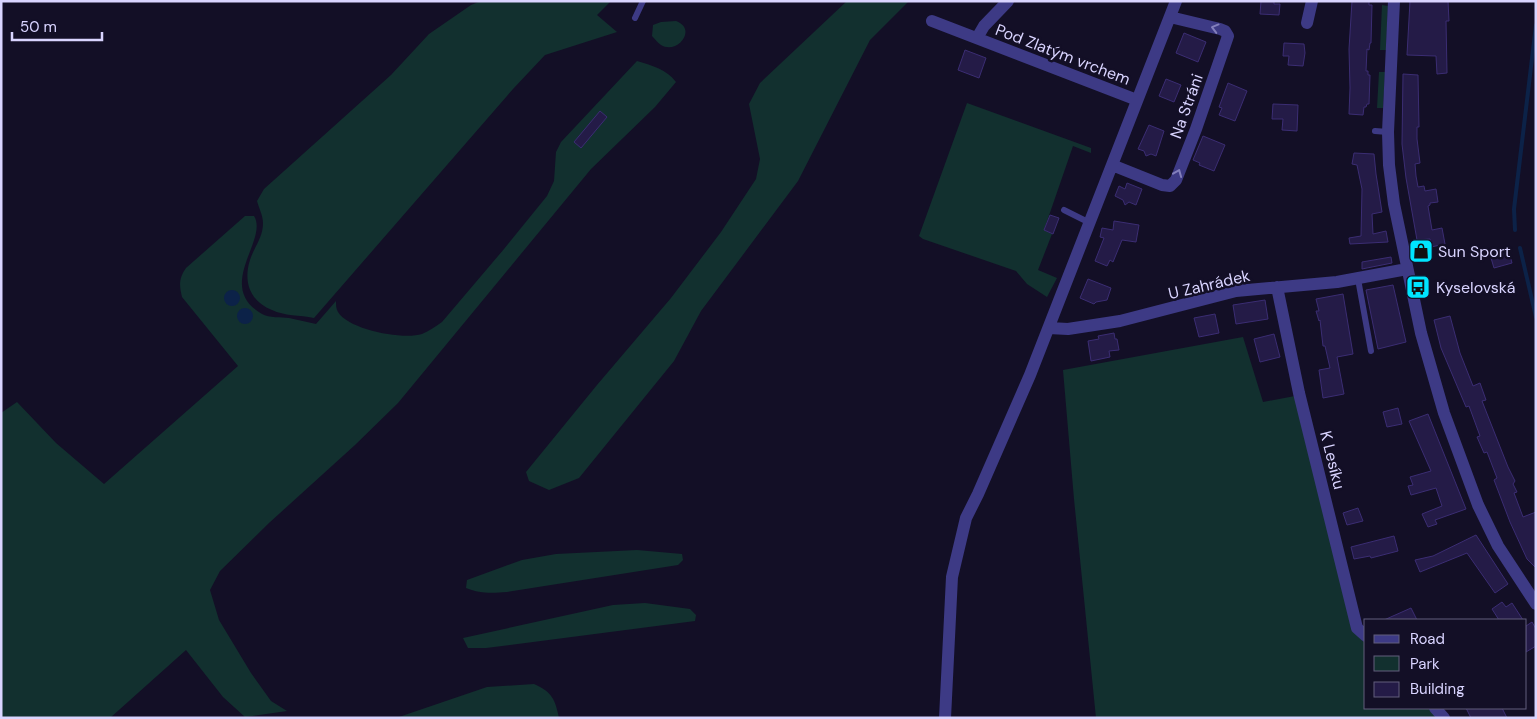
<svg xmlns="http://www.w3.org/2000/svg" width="1537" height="719" viewBox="0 0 1537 719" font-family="'DM Sans',sans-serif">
<rect width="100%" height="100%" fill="#130f26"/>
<path fill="#12302f" d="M481,1H611L597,15L617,32L545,55L513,89L314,318C300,315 284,316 272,310C250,301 243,282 250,260C254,247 263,238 263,223C263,216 259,208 257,201L264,189L391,75L429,34L471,5Z
M847,1H909L870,40L798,181L701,311L674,361L579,478L549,490L529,481L526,472L597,385L671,298L721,232L756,179L760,159L749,104L760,83Z
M1382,5L1388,6L1386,50H1380Z
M676,21C698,29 677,55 661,45C658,43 655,39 652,36L653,25L661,22Z
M637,61C653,66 666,69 676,82L655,107L591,169L398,403L355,445L269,523L220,571L210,590L219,620L251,673L271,701L287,711L245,717L223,697L186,650L110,718H1V413L17,402L56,443L104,484L238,366L182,297C179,285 179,278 186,268L245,216H254C269,240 214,286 262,314C269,318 281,317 289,318C298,320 307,322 316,324L336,301C336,305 336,309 338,312C349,330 403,340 422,334C429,331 436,326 442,322L504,249L547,196L554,181L556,152L561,142Z
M1379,72H1385L1383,108H1377Z
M967,103L1091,148V153L1073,146L1044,230L1052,234L1038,270L1057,278L1047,297L1027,284L1016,271L923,239L919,236Z
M1243,337L1263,402L1295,396L1352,630L1366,644V708H1428L1437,718H1096L1074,499L1063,370Z
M637,550L682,554L683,560L678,565L507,592C492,593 481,594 466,588L467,580L522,560L556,554Z
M645,603L690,609L696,615L695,621L486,648H468L463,638L613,605Z
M534,684C552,692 555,699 559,718H396L487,687Z"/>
<path fill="#0c2248" d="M224 298a8 8 0 1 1 16 0a8 8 0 1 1-16 0Z
M237 316a8 8 0 1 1 16 0a8 8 0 1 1-16 0Z"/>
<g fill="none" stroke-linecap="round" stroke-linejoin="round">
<path stroke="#0c2248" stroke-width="4" d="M1515,230L1514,209L1536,25
M1520,248L1536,317"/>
</g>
<path fill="#241b47" stroke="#3b2d73" d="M1261,1H1274V4H1280L1279,15L1260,14Z
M1352,1H1369V5H1372L1371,43H1370L1369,50L1367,49L1366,71H1368V75H1370L1369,104H1367L1366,107H1364L1363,115L1349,114L1350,88L1349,49Z
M1410,1H1448L1449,21H1446L1447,73L1437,74L1436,56L1407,55Z
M1184,33L1206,42L1198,62L1176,53Z
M1284,43L1304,44L1305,53L1303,66L1288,65L1289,56H1283Z
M965,50L986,58L979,78L958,70Z
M1403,74L1418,75L1419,127H1417V139L1420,163L1415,164L1416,176L1418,187L1424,186L1425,191L1436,189L1438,202L1430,203V205L1428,206L1432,230L1442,228L1445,244L1431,247L1430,239L1417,240L1406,178L1402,144Z
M1166,79L1181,85L1174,102L1159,96Z
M1228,83L1247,91L1235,121L1219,115L1222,108L1219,107Z
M1273,104L1298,105L1297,131L1282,130L1283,119H1272Z
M600,111L607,117L581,148L574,142Z
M1149,125L1164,131L1156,156L1151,154L1146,156L1144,151L1138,149Z
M1203,136L1225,145L1214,171L1199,165L1200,163L1193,160Z
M1354,153L1374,154L1376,174L1382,212L1372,214L1373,234L1386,231L1388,242L1350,244L1349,238L1361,236L1362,189L1357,165L1352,164Z
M1127,183L1142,189L1136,205L1129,202L1125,205L1123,200L1115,196L1119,186L1125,189Z
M1050,215L1059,218L1053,234L1044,230Z
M1114,221L1139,225L1136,242L1122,240L1113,262L1110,260L1107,266L1095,261L1104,238L1100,237L1102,228L1113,230Z
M1509,252L1512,263L1494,268L1491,258Z
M1391,257L1392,263L1362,269V262Z
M1088,279L1111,288L1107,300L1096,302L1094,304L1080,298Z
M1393,285L1406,342L1378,349L1366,290Z
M1343,294L1353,354L1337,357L1344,394L1323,398L1319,370L1330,368L1325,346H1323L1320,320L1319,321L1316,311H1319L1316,299Z
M1265,300L1268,319L1236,324L1233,305Z
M1215,314L1219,333L1199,337L1194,318Z
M1450,316L1460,353L1473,386L1480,383L1486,400L1482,401L1508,467L1515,481L1513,484L1517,492L1514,493L1523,517L1536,512V568L1527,559L1510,522L1494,480L1497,478L1487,452L1484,453L1477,437L1480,436L1469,406L1466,407L1441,348L1434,320Z
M1114,333L1115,339H1117L1119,350L1109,351L1110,357L1091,361L1088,341L1099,339L1098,336Z
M1274,334L1280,357L1260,362L1254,339Z
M1398,408L1402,424L1387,427L1383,412Z
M1428,414L1466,509L1435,520L1437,524L1428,527L1422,514L1442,506L1436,488L1411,495L1408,486L1413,485L1410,477L1431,471L1409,421Z
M1358,508L1363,521L1347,525L1343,513Z
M1476,535L1508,584L1495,593L1467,553L1420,572L1415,560L1433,556Z
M1394,536L1398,551L1371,558L1370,556L1354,559L1351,547Z
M1502,602L1506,607L1512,603L1523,620H1499L1492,609Z
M1411,608L1417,620H1384Z
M1532,622L1536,629V646L1526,652V626Z
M1466,708H1502L1507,718H1471Z"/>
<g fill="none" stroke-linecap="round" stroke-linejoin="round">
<path stroke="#3d3a85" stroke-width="6" d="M635,18L643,1
M1375,131L1388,132
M1064,210L1090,223
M1358,279L1371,351
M1410,282L1421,280"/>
<path stroke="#3d3a85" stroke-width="12" d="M1394,1L1388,132L1389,165L1394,204L1421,333L1444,413L1478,505L1498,546L1536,604
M932,21L1137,100
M1307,23L1312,1
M977,38L984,26L1008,1
M1112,165L1162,185L1170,186L1176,180L1196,129L1228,36L1225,31L1220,29L1170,17
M1277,287L1299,393L1357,628L1366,636
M1049,328L1068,329L1120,321L1236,291L1337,282L1407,269
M1435,708L1444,718
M945,718L952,577L966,518L978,494L1030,375L1176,1"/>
</g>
<defs><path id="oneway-chevron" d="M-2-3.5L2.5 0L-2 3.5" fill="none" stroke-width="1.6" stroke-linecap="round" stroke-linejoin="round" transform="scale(1.25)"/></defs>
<g stroke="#837fbc">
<use href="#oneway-chevron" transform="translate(1215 28) rotate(-165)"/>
<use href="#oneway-chevron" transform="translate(1178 173) rotate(-68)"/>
</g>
<defs>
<g id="shop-square" transform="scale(1.25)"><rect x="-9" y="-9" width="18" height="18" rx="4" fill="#00e5ff" stroke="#130f26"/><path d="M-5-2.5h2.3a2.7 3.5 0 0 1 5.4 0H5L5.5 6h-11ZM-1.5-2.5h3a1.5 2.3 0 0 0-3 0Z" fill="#111"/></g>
<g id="bus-square" transform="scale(1.25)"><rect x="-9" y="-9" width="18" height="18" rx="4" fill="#00e5ff" stroke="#130f26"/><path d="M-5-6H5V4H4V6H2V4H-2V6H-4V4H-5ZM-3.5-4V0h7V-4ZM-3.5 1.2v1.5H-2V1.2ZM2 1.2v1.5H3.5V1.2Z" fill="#111"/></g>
</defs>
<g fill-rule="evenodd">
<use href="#shop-square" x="1421" y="251"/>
<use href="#bus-square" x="1418" y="287"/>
</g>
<g text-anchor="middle" stroke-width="5" stroke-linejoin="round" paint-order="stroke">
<g font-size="16" fill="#d9d4ff" stroke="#130f26">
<text transform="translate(1063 54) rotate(21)" y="6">Pod Zlatým vrchem</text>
<text transform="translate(1186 106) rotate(-70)" y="6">Na Stráni</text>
<text transform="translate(1209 284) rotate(-13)" y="6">U Zahrádek</text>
<text transform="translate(1333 460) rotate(76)" y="6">K Lesíku</text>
</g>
<g font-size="16" fill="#d9d4ff" stroke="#130f26" text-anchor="start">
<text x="1438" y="257">Sun Sport</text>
<text x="1436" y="293">Kyselovská</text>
</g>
</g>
<rect width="1537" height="719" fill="none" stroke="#d9d4ff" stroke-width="5"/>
<rect x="1364" y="619" width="162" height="90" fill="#130f26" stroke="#625e7d"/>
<rect x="1374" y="635" width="25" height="8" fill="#3d3a85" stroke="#625e7d"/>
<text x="1410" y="644" font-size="15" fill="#d9d4ff">Road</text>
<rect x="1374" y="656" width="25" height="15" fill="#12302f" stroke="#625e7d"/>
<text x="1410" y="669" font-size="15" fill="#d9d4ff">Park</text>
<rect x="1374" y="682" width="25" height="15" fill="#241b47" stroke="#625e7d"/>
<text x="1410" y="694" font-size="15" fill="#d9d4ff">Building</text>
<path d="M12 32v8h90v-8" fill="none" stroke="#d9d4ff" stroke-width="2.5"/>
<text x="20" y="32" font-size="15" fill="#d9d4ff" stroke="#130f26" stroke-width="4" paint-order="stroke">50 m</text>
</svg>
